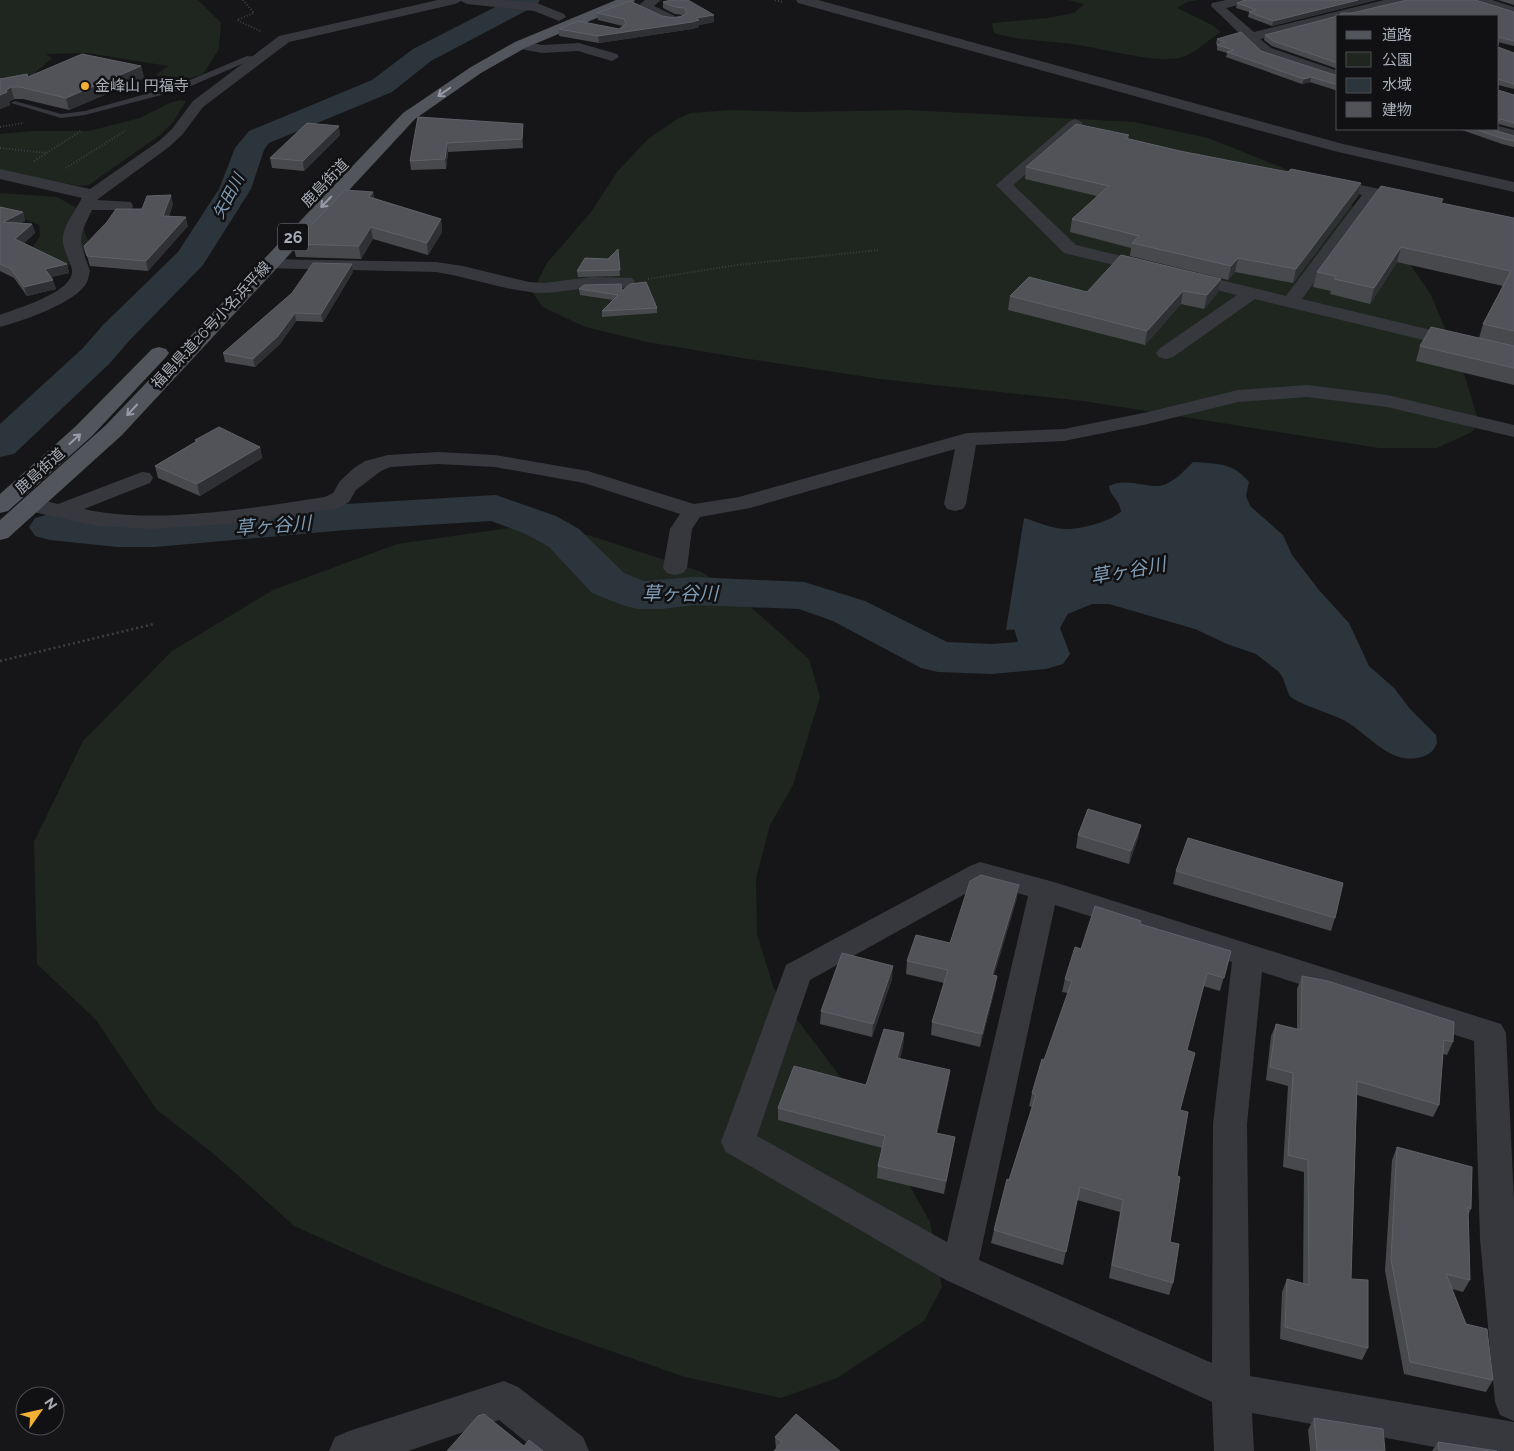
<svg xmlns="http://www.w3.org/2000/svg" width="1514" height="1451" viewBox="0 0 1514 1451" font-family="Raleway,'Noto Sans JP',sans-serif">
<rect width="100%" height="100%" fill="#161618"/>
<path fill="#1e261f" d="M0,0H198L221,23L219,49L203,74L175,83L156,75L168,66L87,53L46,54L52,58L33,75L0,85Z
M1068,0H1198L1187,2L1177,8L1212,25L1221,32C1207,40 1196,54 1179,58C1155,63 1109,50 1084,46C1054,40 1023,42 994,33L992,23L1048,18L1074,13L1084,4Z
M180,100L186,101L174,121L160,135L89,185L80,186L0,172V134L33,131H89L140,118L170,103Z
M732,110L799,112L909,110L1134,122L1208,138L1281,167L1335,194L1382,226L1404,255L1431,295L1465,377L1479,423L1472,432L1437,448H1379L1083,401L880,379L742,358L647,342L585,327L543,307L532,292L547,263L591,212L617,172L648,139L677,119L691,113Z
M0,193L57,197L75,207L90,245L81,261L58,269L31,250L40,236L39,225L0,208Z
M509,528L588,535L702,572L753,609L809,659L820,697L793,785L770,825L756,878L757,934L774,989L873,1120L930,1222L942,1287L924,1321L837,1378L781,1398L685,1377L545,1328L386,1267L294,1226L215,1155L157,1110L96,1020L37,964L34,842L83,741L172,651L273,590L397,544Z"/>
<path fill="#2c353c" d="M1193,462C1217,464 1233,462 1249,482L1246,496L1250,506L1283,535L1292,555L1319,590L1349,623L1369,666L1394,688L1411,710L1436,735L1437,743C1434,751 1429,755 1421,757C1388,767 1366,729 1339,718C1324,711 1307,707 1292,698L1289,695L1283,678L1279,672L1256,654L1227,644L1195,629L1109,604H1092L1058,618L1055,621L1059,627L1006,630L1024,518C1038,522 1052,529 1066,529C1083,529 1108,522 1121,512C1120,499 1110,497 1109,486C1125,478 1141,486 1158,486C1172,485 1184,471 1193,462Z"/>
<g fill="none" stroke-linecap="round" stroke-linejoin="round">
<path fill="#2c353c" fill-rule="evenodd" d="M509,0H540L537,5L431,61L392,92L269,143L264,150L251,189L203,265L129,341L109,364L14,454L0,457V424L83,348L103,325L178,252L219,189L235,148L249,131L372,80L413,49Z
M496,495L556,516L579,529L624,573L644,581L694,577L804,582L865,601L947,642L992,644L1018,642L1014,628L1043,578L1080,566L1096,569L1102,579L1096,589L1077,597L1060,628L1070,654L1063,664L1046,669L992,674L938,672L921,668L833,621L799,609L694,605L662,609H638L622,605L592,593L549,547L526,534L491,521L346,530L155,547H117L50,540L35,536L29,527L35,518L50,514L117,521H155L346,504Z"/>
<path stroke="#3d3f44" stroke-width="2" stroke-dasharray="1 2" stroke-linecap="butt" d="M243,0L254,13L237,20L262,32
M775,0L783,2
M0,127L24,123
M0,148L47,153
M34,161L81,131
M66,168L125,131
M648,279L737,265L878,250"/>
<path stroke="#3d3f44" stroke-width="2.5" stroke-dasharray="2 3" stroke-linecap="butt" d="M0,661L154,624"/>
<path fill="#37383d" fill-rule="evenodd" d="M247,56L259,57L263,59L259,61L251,60L184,89L85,115L61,118L11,103L15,101L61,114L85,111L178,85Z"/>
<path fill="#37383d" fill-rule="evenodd" d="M438,0H506L537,3L564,14L566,17L559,21L534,11L467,4L461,1L455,4L289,42L203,107L182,135L169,147L98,199L97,200L131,202L133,206L131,210H92C77,240 79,240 90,271C89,275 88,279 87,282C77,303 21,321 0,327V315C16,309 75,292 72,270C70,258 61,248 63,236C65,224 76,209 82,198L0,179V169L90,189L159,141L172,129L193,101L279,36Z
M645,0H661L654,6L675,16H684L686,19C674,31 652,15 639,9L638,6Z
M1226,0H1248L1247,3L1226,8L1254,32L1384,0H1406L1405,3L1350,16H1338V19L1260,39L1271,48L1338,71V80L1261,54L1211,6L1212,3Z
M1473,0H1492L1514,7V15L1474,3Z
M520,41L542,45L579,43L617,54L619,57L612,61L578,51L542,53L515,48L513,45L515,42Z
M1075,119L1080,121L1083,124L1080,127L1013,185L1076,245L1286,296L1362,195L1319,185L1317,182L1319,179L1325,177L1415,197L1417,200L1415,203L1409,205L1376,198L1302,299L1514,350V362L1255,299L1173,357L1166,359L1159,357L1156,353L1159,349L1237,295L1064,253L996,185L1070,121Z
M1498,126L1514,130V140L1488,132L1485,129H1498Z
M267,259L436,262L463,266L529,282L544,283L592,277L632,278L635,282L632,286C617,290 606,287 591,288C570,289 550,295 530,292C498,288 468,277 436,272L261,268L258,264L261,260Z
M1307,385L1387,395L1514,425V437L1387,407L1307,397L1238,402L1148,424L1064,441L976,445L966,504L963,509L955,511L947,509L944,504L955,449L750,508L700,517L692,529L687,568L683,573L675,575L667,573L663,568L670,529L680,514L584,483L495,467L438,464L390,467L381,471L356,490L349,502L339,508L242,523L151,529L97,526L24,510L21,505L24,500L32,498L58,504L142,472L150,473L153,478L150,483L84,509C156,525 252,508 325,497L333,493L340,481L354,468L365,461L388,455L438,452L495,455L588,471L694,504L739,497L967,433L1064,429L1148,412L1238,390Z
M980,862L1054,882L1501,1024L1506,1033L1514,1200V1421L1500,1415L1495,1402L1480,1239L1474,1041L1262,972L1247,1124L1250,1376L1514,1422V1451H1456L1252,1413L1254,1451H1214L1212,1402L946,1280L726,1152L721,1142L786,965L970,866ZM983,884L1028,896L947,1242L757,1136L810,980ZM1055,905L1232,962L1213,1124L1212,1363L979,1260Z
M504,1381L518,1387L583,1437L589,1451H537L499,1420L408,1451H329L335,1437L349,1431Z"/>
<path fill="#37383d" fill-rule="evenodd" d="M796,0H818L1343,144L1514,182V192L1334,151L798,3Z"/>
<path fill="#53555c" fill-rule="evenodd" d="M616,0H635L633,3L525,48L481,73L415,119L122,435L8,538L0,540V520L106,425L403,113L471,67L515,42Z
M159,347L166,349L169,353L166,357L92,436L8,511L0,513V494L76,426L152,349Z"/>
</g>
<path fill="#47494d" d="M1245,0H1376L1272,26L1248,17L1249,12L1236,8L1237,3Z
M1498,0H1514V5Z
M663,2L714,15V22L699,25V27L692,29L599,43L559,36V29H619L623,26L598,20L597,13L676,18L684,15L675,14L663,8Z
M1514,12V46L1498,42L1352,13Z
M1338,16V69L1272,46L1264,40L1265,35Z
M1217,39L1261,51L1338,76V91L1310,82L1302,84L1226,57L1227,53L1217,50V45L1216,44Z
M1498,47L1514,53V89L1498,85Z
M141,66L144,78L69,110L23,99H14L9,102L10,105L0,109V79L28,77Z
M1498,90L1514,95V128L1498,124Z
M418,117L523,124V148L448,152L446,169L411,170L410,161Z
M1459,129H1490L1514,136V147L1502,144Z
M340,135L304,171L272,168L270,158Z
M1129,135L1128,139L1180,151L1288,172L1361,183L1358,196L1293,283L1235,272L1228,280L1130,256L1131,248L1070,232L1072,219L1097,196L1025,179L1026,167Z
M373,192L374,198L441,219L442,232L428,255L373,239L361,259L296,257L293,244Z
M1442,203L1514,218V385L1416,361L1420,346L1479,338L1483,324L1503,286L1397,262L1370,304L1330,294L1331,291L1313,287L1317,272Z
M173,204L169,216L188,226L148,271L90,266L84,246L142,209Z
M0,207L23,212L25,221L21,223L32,224L35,233L24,243L67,264L69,273L51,277L56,289L27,296L14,278L0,271Z
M618,249L620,276L578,277L577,271L608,259Z
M353,272L323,322L296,321L280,344L255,367L225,362L223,353Z
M1221,279L1218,292L1204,309L1181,304L1145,345L1008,310L1010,296L1087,292Z
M579,289L622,291L657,308V313L602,317V311L613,300L580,295Z
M195,440L260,447L262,458L200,496L158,478L155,466L196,442Z
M1141,825L1138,838L1129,864L1076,848L1078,835Z
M1176,871L1335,918L1331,931L1173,884Z
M1017,898L994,975L997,976L995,989L980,1047L931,1035L932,1022L944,983L906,974L907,961L950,943Z
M1140,924L1231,951L1220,991L1203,986L1187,1050L1180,1110L1177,1176L1170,1242L1173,1283L1169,1295L1109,1278L1120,1212L1077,1200L1063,1265L991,1243L994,1230L1032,1107L1029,1106L1032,1093L1044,1060L1068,993L1062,992L1065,979L1081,949Z
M1302,976L1453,1042L1447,1055L1443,1054L1439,1105L1433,1117L1357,1095L1351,1279L1368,1348L1362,1360L1280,1339L1282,1292L1287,1279L1303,1284L1304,1172L1283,1167L1288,1086L1266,1080L1271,1036L1276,1024L1297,1029V989Z
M892,979L872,1037L820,1024L821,1011Z
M904,1033L903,1046L900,1059L950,1070L948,1083L937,1133L953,1149L944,1194L877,1178L878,1166L882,1148L778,1120V1108L866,1085Z
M1397,1147L1471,1209L1468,1215L1470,1280L1463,1292L1452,1289L1466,1324L1493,1380L1486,1392L1404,1374L1385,1271L1392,1160Z
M1314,1418L1385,1451H1310L1308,1430Z
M775,1437L840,1451L776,1449Z
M1438,1442L1497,1451H1432Z"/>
<path fill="#2f3033" d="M1358,0H1376L1272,26L1273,21Z
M714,15V22L699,25V27L692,29L599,43L598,36Z
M141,66L144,78L69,110L66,98Z
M1311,77L1310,82L1302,84L1304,79Z
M11,87L14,99L9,102L10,105L0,109V95Z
M523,124V148L522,139Z
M339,126L340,135L304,171L303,161Z
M447,143L448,152L446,169L445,159Z
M1361,183L1358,196L1293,283L1296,269Z
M373,192L375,205L369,197Z
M171,195L173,204L165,225L163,216Z
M23,212L25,221L6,231L3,222Z
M186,217L188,226L148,271L146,261Z
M441,219L442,232L428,255L427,243Z
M32,224L35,233L18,248L15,239Z
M371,227L373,239L361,259L359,246Z
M1401,247L1397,262L1370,304L1374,288Z
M1238,258L1235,272L1228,280L1231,266Z
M67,264L69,273L48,278L45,269Z
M352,264L353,272L323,322L321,314Z
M1221,279L1218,292L1204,309L1207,295Z
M53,280L56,289L27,296L24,287Z
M1183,291L1181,304L1145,345L1147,331Z
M295,313L296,321L280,344L255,367L253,359Z
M260,447L262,458L200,496L197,484Z
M1141,825L1138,838L1129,864L1131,851Z
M1019,885L1017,898L990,988L992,975Z
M893,966L892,979L872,1037L873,1024Z
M997,976L995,989L980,1047L982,1034Z
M904,1033L903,1046L896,1071L897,1058Z
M950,1070L948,1083L935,1145L936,1133Z
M955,1137L953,1149L944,1194L946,1181Z"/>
<path fill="#525359" stroke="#5f6168" d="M671,0H688L714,15L696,18L699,20L692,22L598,36L559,29L578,21L619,29L626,24L624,19L597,13L630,1L662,16L676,18L687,14L685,8L675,7L663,2Z
M1245,0H1358L1273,21L1249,12L1256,10L1237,3Z
M1407,0H1475L1514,12V41L1498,37V45V16H1338H1340L1341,13H1352Z
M1338,16V63L1273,41L1265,35Z
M1241,32L1261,51L1338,76V85L1311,77L1304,79L1227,52L1234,50L1217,45L1225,42L1217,39Z
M1498,47L1514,53V84L1498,79V89Z
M82,54L141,66L66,98L20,87H11L6,90L7,92L0,95V79L27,74L28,77Z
M1498,90L1514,95V123L1500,119L1498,122Z
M418,117L523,124L522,139L447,143L445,159L410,161Z
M307,123L339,126L303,161L270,158Z
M1076,124L1129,135L1125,138L1180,151L1288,172L1291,169L1361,183L1296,269L1238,258L1231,266L1132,243L1139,236L1072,219L1109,186L1026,167Z
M1475,129H1490L1514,136V141L1504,139Z
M1381,186L1443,199L1441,203L1514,218V331L1483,324L1511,271L1401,247L1374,288L1334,279L1336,276L1317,272Z
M345,190L373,192L369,197L441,219L427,243L371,227L359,246L293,244Z
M171,195L163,216L186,217L146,261L87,256L84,246L107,222L116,209H142L147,196Z
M0,207L23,212L3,222L32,224L15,239L67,264L45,269L53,280L24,287L11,269L0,264Z
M618,249L620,270L577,271L585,258L608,259Z
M1121,255L1221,279L1207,295L1183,291L1147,331L1010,296L1029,277L1087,292Z
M313,263L352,264L321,314L295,313L278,336L253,359L223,353L292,293Z
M646,282L657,308L602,311L618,295L579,289L584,285L621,284L622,291L630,284Z
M1431,327L1514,346V368L1420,346Z
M219,427L260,447L197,484L155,466L197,441L195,440Z
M1088,809L1141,825L1131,851L1078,835Z
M1188,838L1343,883L1335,918L1176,871Z
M981,875L1019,885L992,975L997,976L982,1034L932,1022L948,970L907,961L916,935L950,943L970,881Z
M1095,906L1141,921L1140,924L1231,951L1224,978L1207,973L1187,1050L1195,1053L1180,1110L1188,1112L1177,1176L1180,1177L1170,1242L1179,1244L1173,1283L1112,1265L1123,1200L1080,1187L1066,1252L994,1230L1007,1179L1009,1180L1036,1095L1032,1093L1042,1059L1044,1060L1072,981L1065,979L1075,947L1081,949Z
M842,953L893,966L873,1024L821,1011Z
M1302,976L1328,981L1454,1022L1453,1042L1444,1040L1439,1105L1357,1081L1351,1279L1368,1280V1348L1285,1327L1287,1279L1309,1285L1308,1160L1288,1155L1293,1073L1270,1067L1276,1024L1301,1030Z
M884,1029L904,1033L897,1058L950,1070L936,1133L955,1137L946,1181L878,1166L885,1136L778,1108L794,1066L866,1085Z
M1397,1147L1472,1167L1471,1209L1468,1207L1470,1280L1446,1274L1466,1324L1487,1329L1493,1380L1410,1362L1391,1259Z
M484,1414L524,1446L529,1440L543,1451H447L478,1416Z
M796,1414L840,1451H774L782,1442L775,1437Z
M1314,1418L1383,1429L1385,1451H1317Z
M1438,1442L1497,1451H1439Z"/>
<defs><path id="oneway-shaft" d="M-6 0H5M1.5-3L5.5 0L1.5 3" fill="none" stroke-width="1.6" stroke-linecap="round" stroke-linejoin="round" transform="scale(1.25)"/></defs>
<g stroke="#979ba6">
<use href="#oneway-shaft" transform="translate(444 92) rotate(145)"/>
<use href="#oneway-shaft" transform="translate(326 202) rotate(134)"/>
<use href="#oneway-shaft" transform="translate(132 410) rotate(133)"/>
<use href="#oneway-shaft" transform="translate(75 439) rotate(-42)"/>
</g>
<circle fill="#f2b134" stroke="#111113" stroke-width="2" cx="85" cy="86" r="5"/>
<g text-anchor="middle" stroke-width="5" stroke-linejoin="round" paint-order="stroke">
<g font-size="15" fill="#a8adb8" stroke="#111113" text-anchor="start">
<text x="95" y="91">金峰山 円福寺</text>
</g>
<g font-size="15" fill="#a8adb8" stroke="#111113">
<text transform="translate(325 183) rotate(-46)" y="5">鹿島街道</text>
<text transform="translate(211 325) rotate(-47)" y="5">福島県道26号小名浜平線</text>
<text transform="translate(40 471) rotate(-42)" y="5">鹿島街道</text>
</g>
<g font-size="16" font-style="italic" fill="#7f9bb3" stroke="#111113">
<text transform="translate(228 196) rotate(-62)" y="6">矢田川</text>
</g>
<rect fill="#111113" stroke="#7b7e86" stroke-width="1" x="278" y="223.5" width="30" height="27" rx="4"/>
<g font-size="16" font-weight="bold" fill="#a8adb8">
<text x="293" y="243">26</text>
</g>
<g font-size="19" font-style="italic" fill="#7f9bb3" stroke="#111113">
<text transform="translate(273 525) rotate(-4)" y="7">草ヶ谷川</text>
<text transform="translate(1128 570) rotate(-10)" y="7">草ヶ谷川</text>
<text x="680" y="600">草ヶ谷川</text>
</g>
</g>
<rect x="1336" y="15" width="162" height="115" fill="#111113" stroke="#4d4f55"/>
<rect x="1346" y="31" width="25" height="8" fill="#53555c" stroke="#4d4f55"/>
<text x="1382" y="40" font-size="15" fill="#a8adb8">道路</text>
<rect x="1346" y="52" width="25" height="15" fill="#1e261f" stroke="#4d4f55"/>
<text x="1382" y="65" font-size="15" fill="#a8adb8">公園</text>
<rect x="1346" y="78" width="25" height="15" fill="#2c353c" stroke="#4d4f55"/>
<text x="1382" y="90" font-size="15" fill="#a8adb8">水域</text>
<rect x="1346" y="102" width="25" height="15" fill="#525359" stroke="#4d4f55"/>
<text x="1382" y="115" font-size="15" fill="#a8adb8">建物</text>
<g transform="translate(40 1411) rotate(56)"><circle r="24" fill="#111113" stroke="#4d4f55"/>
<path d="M0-4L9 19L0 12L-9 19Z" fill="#f2b134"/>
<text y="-8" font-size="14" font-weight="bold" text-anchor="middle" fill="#a8adb8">N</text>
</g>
</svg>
